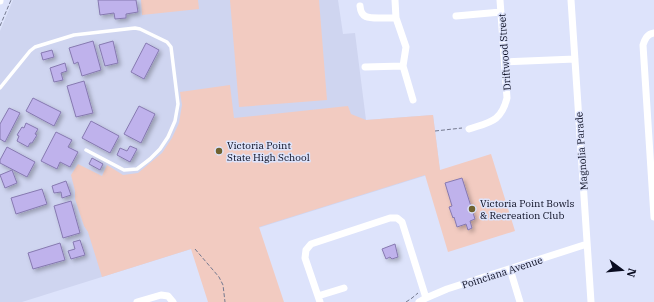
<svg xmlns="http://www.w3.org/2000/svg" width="654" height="302" viewBox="0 0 654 302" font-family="'IBM Plex Serif',serif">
<defs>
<filter id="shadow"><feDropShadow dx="2.5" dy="2.5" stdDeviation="2" flood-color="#0004"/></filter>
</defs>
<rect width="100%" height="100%" fill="#dde3fb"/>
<path fill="#cfd5f0" d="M13,0H338L343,34L355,33L366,120L433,115L440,171L22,302H0V31Z"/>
<path fill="#f2cbc1" d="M141,0H198L199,9L142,15Z
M230,0H319L327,100L239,107Z
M230,85L234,118L348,106L351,114L366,120L433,115L440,170L491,154L515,231L448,252L425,175L259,227L284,302H208L191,249L102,277L88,232L84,226L75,199V191L71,175L78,164L102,176L107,165L123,175L138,173L162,153L172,138L179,123L182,105L180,92Z"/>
<path fill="#bfb2ec" stroke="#8679b0" filter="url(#shadow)" d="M98,0H136L138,12L126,14V18L115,19L114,13L100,15Z
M93,41L101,70L82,76L78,62L74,64L69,48Z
M113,41L118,63L105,66L99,45Z
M146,43L159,50L144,79L131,72Z
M52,50L54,57L43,60L41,53Z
M65,63L67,71L61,73L63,80L54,82L50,68Z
M84,81L93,113L76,117L67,86Z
M33,98L61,112L54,126L26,111Z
M139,106L155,114L141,143L124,134Z
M9,108L20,113L5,142L0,139V124Z
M91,121L119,136L110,153L82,138Z
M26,123L38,129L35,134L37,135L32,143H30L28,147L17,141L19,136L17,135L22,127L24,128Z
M56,132L72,140L68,147L78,152L70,167L60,162L57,169L41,161Z
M130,146L137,149L130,162L117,155L120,148L127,151Z
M7,147L35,162L27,177L0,163V160Z
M92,158L103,164L100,170L89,164Z
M12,170L17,183L5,188L0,175Z
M462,178L475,219L470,221L472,228L468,230L466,224L457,227L454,217L453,218L449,207L452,206L445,183Z
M66,181L71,195L62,198L61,192L54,193L52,186Z
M42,189L47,204L16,214L11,198Z
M71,201L80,233L63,238L54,206Z
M80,240L85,255L71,259L68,251L75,249L73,242Z
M60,243L65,260L33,269L28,253Z
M395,244L398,257L392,259L390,257L386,259L382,249Z"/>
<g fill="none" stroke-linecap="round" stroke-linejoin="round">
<path stroke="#74798f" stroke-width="1" stroke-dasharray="4 2" stroke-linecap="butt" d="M0,26L11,0
M435,131L462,128
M195,249L219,277L223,285L225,302
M406,302L412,298L418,293"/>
<path stroke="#fff" stroke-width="3.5" d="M0,88L30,51L35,47L74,35L135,28L140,29L167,42L171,47L178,104L175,121L168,137L160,149L150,159L137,169L124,170L86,150"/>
<path stroke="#fff" stroke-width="7" d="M395,0L396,18L406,47L403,66L413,100
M571,0L591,302
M0,1V0
M360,6C361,18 368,18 379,18C385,18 391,18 396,18
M456,16L501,12
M654,33C647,34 645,39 643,45L654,217
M505,62L575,59
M365,67L403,66
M469,129C490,122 501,122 507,98L500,0
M510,269L520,302
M318,296L344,288
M137,302L161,295L168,296L173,302
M320,302L305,258L306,250L311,244L390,218H397L402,222L426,298
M419,302L426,298L447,289L587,244"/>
</g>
<g fill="#6f622f" stroke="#dde3fb" stroke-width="1.5">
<circle cx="219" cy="151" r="4"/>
<circle cx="472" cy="209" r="4"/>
</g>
<g text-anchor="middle" stroke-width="3" stroke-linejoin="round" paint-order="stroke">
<g font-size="10" fill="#090c20" stroke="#dde3fb">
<text transform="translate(504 52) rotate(-94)" y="4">Driftwood Street</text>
<text transform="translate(581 151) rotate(-94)" y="4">Magnolia Parade</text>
<text transform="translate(502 272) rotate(-18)" y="4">Poinciana Avenue</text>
</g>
<g font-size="10" fill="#090c20" stroke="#dde3fb" text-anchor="start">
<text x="227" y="149">Victoria Point<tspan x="227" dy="12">State High School</tspan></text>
<text x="480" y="207">Victoria Point Bowls<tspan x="480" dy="12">&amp; Recreation Club</tspan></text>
</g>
</g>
<g transform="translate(622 270) rotate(106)" stroke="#dde3fb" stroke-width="3" paint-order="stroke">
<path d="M0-3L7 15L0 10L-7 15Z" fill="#090c20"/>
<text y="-6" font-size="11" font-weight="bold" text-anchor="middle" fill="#090c20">N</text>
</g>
</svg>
